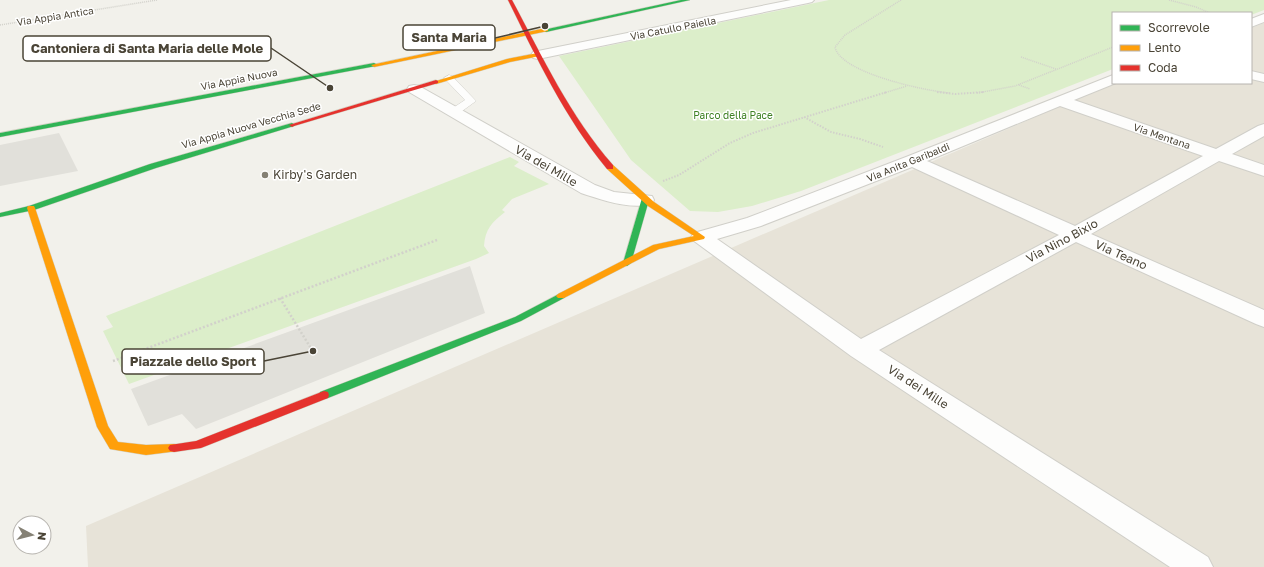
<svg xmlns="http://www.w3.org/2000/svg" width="1264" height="567" viewBox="0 0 1264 567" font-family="'Golos Text',sans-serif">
<rect width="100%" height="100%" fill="#f2f1eb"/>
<path fill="#e7e3d8" d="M1264,23V567H88L86,526L1077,99L1116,83H1251V28Z"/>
<path fill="#dceeca" d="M829,0H1264V10L1251,15V13H1113V69L801,191L752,206L718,212L690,211L631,160L559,56Z
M510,157L519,162L514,166L549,184L512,199L502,210L505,212C492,222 485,229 484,246L489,253L476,259L129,384L103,331L113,327L106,316Z"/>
<path fill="#e1e0da" d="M59,133L78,171L0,186V145Z
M470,266L485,313L196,429L182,414L148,426L131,389Z"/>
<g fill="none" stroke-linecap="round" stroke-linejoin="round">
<g stroke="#d0cfc9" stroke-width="1">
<path id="lane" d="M449,75L452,76L476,101L458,114L454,115L449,112L450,110L465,100L444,78Z"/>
</g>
<g stroke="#d0cfc9" stroke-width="2">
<path id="street" d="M791,0H814L812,2L808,3L538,59L533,58L531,55L533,52L538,51Z
M1264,14V22L1251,27V19Z
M1251,71L1264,74V82L1251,79Z
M1113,75V83H1116L1074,100L1216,149L1258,126L1264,124V136L1232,154L1264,165V176L1219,161L1091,234L1264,310V327L1256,324L1076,242L879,350L1208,557L1213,567H1170L851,356L694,241L691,237L694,233L747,218L906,157ZM1060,106L1203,156L1075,226L927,161ZM912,167L1059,235L861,339L717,239L761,226Z
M414,85L419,86L595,185L614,192L652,196L654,200L652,204C629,210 603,200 581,193L409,92L407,89L409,86Z"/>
</g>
<g stroke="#d2d0c2" stroke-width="1">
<path id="fast" d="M681,0H690L546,32L543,30Z
M374,63L376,64V66L0,137V133Z
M292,123L295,125L294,126L156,168L34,210L0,217V213L29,206L150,164Z
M642,198H648L649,200L631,263L627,266L624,265L623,263Z
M561,293L566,296L564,298L521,321L328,398L324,399L320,398L319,395L320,392L515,317Z"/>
</g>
<g stroke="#d2d0c2" stroke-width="1">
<path id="slow" d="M546,28L548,29V31L374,67L371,65Z
M538,53L540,54V56L510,62L436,84L433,82L507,59Z
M607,165H613L654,202L705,237L704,239L659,249L564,298H558L556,296L558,294L653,245L694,236L648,206L607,169Z
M28,206H34L35,208L108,426L118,442L146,445L174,444L178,445L180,448L178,451L146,455L110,449L97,427L27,208Z"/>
</g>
<g stroke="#d2d0c2" stroke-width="1">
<path id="jam" d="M508,0H512C543,58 570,116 613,165V169H607C565,118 537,59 508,0Z
M436,80L438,81V83L294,126L292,127L289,125Z
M324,391L328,392L329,395L328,398L201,448L174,452L170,451L168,448L170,445L196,441Z"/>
</g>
<path stroke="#d2d1cb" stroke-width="1.5" stroke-dasharray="1 1" stroke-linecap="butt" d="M901,0L845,35L835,47C840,73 926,91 950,93
M1169,0L1196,7L1210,13
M0,25L157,0
M1021,57L1056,69
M1019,85L1030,89
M884,93L907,86
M977,93L1015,86L1113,47"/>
<path stroke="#d2d1cb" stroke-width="2" stroke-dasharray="1.5 1.5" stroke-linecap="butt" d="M937,92L955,94L985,92
M804,117L831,132L860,139L883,147
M663,181L679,175L730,143L753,133L887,92"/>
<path stroke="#d2d1cb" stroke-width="2.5" stroke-dasharray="2 2" stroke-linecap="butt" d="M280,298L312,350
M113,361L437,240"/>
<use href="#lane" fill="#fdfdfc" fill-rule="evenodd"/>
<use href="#street" fill="#fdfdfc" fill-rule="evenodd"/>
<use href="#fast" fill="#30b455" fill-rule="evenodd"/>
<use href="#slow" fill="#ff9f0a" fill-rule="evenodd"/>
<use href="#jam" fill="#e5322d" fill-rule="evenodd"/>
</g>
<circle fill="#858175" stroke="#fff" stroke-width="1.5" cx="265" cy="175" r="4"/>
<g text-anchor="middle" stroke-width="3" stroke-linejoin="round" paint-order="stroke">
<g font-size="10" fill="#4a4436" stroke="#fff">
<text transform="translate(55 16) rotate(-9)" y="4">Via Appia Antica</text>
<text transform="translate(673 28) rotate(-11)" y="4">Via Catullo Paiella</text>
<text transform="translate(239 79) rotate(-11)" y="4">Via Appia Nuova</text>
<text transform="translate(251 125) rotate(-16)" y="4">Via Appia Nuova Vecchia Sede</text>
<text transform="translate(1162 136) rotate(19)" y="4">Via Mentana</text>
<text transform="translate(908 162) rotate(-22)" y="4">Via Anita Garibaldi</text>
</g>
<g font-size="10" fill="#3e8124" stroke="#fff">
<text x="733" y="119">Parco della Pace</text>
</g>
<g font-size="12" fill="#4a4436" stroke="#fff">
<text transform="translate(546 166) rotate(30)" y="4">Via dei Mille</text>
<text transform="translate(1062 241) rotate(-28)" y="4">Via Nino Bixio</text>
<text transform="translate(1121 255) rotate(24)" y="4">Via Teano</text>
<text transform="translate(918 387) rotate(33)" y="4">Via dei Mille</text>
</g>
<g font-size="12" fill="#4a4436" stroke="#fff" text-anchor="start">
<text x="273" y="179">Kirby's Garden</text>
</g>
</g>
<path fill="none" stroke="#4a4436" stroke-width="1.5" d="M545 26L495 38M330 88L271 48M313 351L264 361"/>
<g fill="#4a4436" stroke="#fff" stroke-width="1.5">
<circle cx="545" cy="26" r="4"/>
<circle cx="330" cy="88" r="4"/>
<circle cx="313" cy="351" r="4"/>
</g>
<g fill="#fff" stroke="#4a4436" stroke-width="1.5">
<rect x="403" y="25" width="92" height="25" rx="4"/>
<rect x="23" y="36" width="248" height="25" rx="4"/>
<rect x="122" y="349" width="142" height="25" rx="4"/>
</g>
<g font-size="13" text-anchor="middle" font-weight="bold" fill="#4a4436">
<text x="449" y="42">Santa Maria</text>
<text x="147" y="53">Cantoniera di Santa Maria delle Mole</text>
<text x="193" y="366">Piazzale dello Sport</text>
</g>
<rect x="1112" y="12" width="140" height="72" fill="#ffffff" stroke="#b7b4af"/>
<rect x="1120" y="25" width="20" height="6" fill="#30b455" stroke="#b7b4af"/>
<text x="1148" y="32" font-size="12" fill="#4a4436">Scorrevole</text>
<rect x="1120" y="45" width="20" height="6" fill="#ff9f0a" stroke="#b7b4af"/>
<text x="1148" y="52" font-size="12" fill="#4a4436">Lento</text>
<rect x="1120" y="65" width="20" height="6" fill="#e5322d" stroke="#b7b4af"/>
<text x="1148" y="72" font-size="12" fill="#4a4436">Coda</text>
<g transform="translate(32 535) rotate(97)"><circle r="19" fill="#ffffff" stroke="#b7b4af"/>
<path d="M0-3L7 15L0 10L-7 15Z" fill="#858175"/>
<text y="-6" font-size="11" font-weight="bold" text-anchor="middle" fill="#4a4436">N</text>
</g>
</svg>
